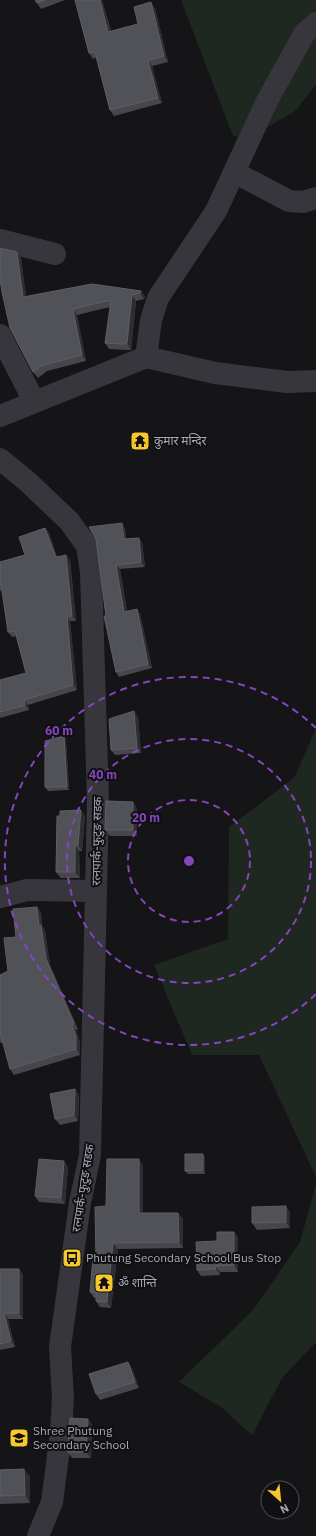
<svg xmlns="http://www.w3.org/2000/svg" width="316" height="1536" viewBox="0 0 316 1536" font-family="'IBM Plex Sans','Noto Sans Devanagari',sans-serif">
<rect width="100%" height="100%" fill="#151517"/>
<path fill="#1f2721" d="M181,0H316V85L295,111L250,138L233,136Z
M316,729V1177L259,1055H192L154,965L228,939L229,827L294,778Z
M316,1184V1342L282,1378L252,1435L221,1407L179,1382L254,1309L300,1242Z"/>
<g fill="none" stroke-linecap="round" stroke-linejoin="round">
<path stroke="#36363c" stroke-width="22" d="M234,172L289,201L303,202L316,198
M0,240L55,254
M0,335L34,401
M146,357L151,320L158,298L216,211L267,101L304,34L316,23
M0,416L146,357L215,373L287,382L316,381
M0,459L28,482L69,521L87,546L91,572L98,801L90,1155L80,1203L60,1347L63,1398L61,1433L52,1502L38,1536
M0,897L27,890L96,891"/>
</g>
<path fill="#46464c" d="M35,0H65L41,9Z
M75,0H102L111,31L138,24L155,8L168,62L152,66L162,103L114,116L110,110L96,58L93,59L89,53Z
M17,252L21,258L26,297L141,291L145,297L144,299L136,301L131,350H129L109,349L105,343L110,307L77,315L86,361L47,371L38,378L33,372Z
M45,528L49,533L57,557L70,560L76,621H70L77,690L28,705L29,710L0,718V680L26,673L17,636L12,637L8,632L2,590L0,591V562L25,555Z
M125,528L126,539L142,542L145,567L120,569L127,611L140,614L152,668L119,677L116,672L106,616L96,539Z
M138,717L141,753L115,755L111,750Z
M66,739L69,790L48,791L45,787Z
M137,808V836H110L105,830Z
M85,816L82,851H79L80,878H61L56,872Z
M41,912L42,926L45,931L50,965L78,1029L76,1030L80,1042V1055L14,1075L10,1069L3,1042L0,1043V975L8,971L16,937Z
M75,1089L79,1095L78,1121L60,1125L55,1119Z
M205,1157V1174H188L185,1171Z
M64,1161L68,1167L65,1204L39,1202L35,1196Z
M143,1165V1213H178L183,1219V1248L118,1249L111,1308L100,1307L96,1301V1298H94L90,1292L106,1206Z
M290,1212V1228L257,1230L252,1223Z
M234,1232L238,1238V1272H220V1275L201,1276L197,1270L217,1241Z
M0,1269H19L23,1275V1319H8L15,1347L0,1350Z
M132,1368L139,1388L100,1400L96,1394Z
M88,1419L92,1425L91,1458H72L68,1452Z
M24,1469L30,1477V1503L0,1504V1470Z"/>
<path fill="#2e2e32" d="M100,0H102L112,38L108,32Z
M151,2L155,8L168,62L164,56Z
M148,60L152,66L162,103L158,98Z
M17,252L21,258L27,303L23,297Z
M141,291L145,297L144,299L140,293Z
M132,295L136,301L131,350L127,343Z
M73,309L77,315L86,361L82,355Z
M122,523L125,528L127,544L124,539Z
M45,528L49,533L58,560L55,555Z
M139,538L142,542L145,567L141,562Z
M66,555L70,560L76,621L72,616Z
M116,565L120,569L128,617L124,612Z
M137,609L140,614L152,668L148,664Z
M67,616L70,621L77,690L73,685Z
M24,700L28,705L29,710L25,705Z
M134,711L138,717L141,753L137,748Z
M64,736L66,739L69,790L67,787Z
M133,802L137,808V836L133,830Z
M81,810L85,816L82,851L78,845Z
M75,845L79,851L80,878L75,872Z
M37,907L41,912L42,926L45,931L50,965L78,1029L74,1023L46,959L39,925Z
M72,1024L76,1030L80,1042V1055L76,1049Z
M75,1089L79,1095L78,1121L74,1115Z
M203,1154L205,1157V1174L203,1170Z
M139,1159L143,1165V1219L139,1213Z
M64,1161L68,1167L65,1204L61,1198Z
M286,1206L290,1212V1228L286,1222Z
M178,1213L183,1219V1248L179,1242Z
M234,1232L238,1238V1272L234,1265Z
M113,1243L118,1249L111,1308L107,1302Z
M215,1266L220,1272V1275L216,1269Z
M19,1269L23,1275V1319L19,1313Z
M4,1313L8,1319L15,1347L11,1341Z
M128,1362L132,1368L139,1388L135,1382Z
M88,1419L92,1425L91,1458L86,1452Z
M24,1469L30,1477V1503L25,1495Z"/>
<path fill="#515158" stroke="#5e5f66" d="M35,0H45L37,3Z
M75,0H100L108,32L138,24L134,7L151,2L164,56L148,60L158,98L110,110L95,52L89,53Z
M0,248L17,252L23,297L92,284L141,291L140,293L132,295L127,343L125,344L105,343L111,300L73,309L82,355L43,365L33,372L10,328L2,292L0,279Z
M122,523L124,539L139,538L141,562L116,565L124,612L137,609L148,664L116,672L104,616H106L96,539L89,527Z
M45,528L55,555L57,557L66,555L72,616H67L73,685L24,700L25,705L0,712V680L26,673L15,631L8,632L1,584L0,585V562L25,555L19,537Z
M134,711L137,748L111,750L109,719Z
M64,736L67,787H45V741Z
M106,801L133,802V830H105Z
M81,810L78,845H75V872H56L57,816H60V811Z
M37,907L39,925H41L46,959L74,1023L72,1024L76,1037V1049L10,1069L1,1036H0V975L8,971L4,938L16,937L13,909Z
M75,1089L74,1115L55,1119L50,1094Z
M185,1154H203V1170L185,1171Z
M39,1159L64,1161L61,1198L35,1196Z
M107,1159H139V1213H178L179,1242L113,1243L107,1302L96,1301V1293L90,1292L93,1258L96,1259L95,1207L106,1206Z
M286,1206V1222L252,1223V1207Z
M217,1232H234V1265L215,1266L216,1269L197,1270L196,1242L217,1241Z
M0,1269H19V1313H4L11,1341L0,1344Z
M128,1362L135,1382L96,1394L89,1374Z
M70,1418L88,1419L86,1452H68Z
M24,1469L25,1495L0,1496V1470Z"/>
<g fill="none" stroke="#8445bd" stroke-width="2" stroke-dasharray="7 5">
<circle cx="189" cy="861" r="61"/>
<circle cx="189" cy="861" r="122"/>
<path d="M316 994A184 184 0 1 1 316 728"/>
</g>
<defs>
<g id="temple-square" transform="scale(1)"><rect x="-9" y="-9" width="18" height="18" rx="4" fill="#f7c82d" stroke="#101012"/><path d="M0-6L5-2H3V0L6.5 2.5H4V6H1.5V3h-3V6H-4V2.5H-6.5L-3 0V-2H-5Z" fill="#111"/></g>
<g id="bus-square" transform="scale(1)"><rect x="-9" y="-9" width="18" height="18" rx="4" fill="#f7c82d" stroke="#101012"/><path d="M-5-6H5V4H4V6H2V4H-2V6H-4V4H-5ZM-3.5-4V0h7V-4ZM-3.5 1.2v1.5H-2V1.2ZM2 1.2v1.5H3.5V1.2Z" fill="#111"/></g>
<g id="school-square" transform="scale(1)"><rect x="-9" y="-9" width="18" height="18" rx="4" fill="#f7c82d" stroke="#101012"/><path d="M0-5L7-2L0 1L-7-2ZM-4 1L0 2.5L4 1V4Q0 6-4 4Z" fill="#111"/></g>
</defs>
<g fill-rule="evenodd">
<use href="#temple-square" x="140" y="441"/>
<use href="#bus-square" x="72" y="1258"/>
<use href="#temple-square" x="104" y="1283"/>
<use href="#school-square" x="19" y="1438"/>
</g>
<g text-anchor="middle" stroke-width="4" stroke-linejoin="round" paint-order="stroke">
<g font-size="12" fill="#a6aab7" stroke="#101012" text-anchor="start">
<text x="154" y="445">कुमार मन्दिर</text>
<text x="86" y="1262">Phutung Secondary School Bus Stop</text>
<text x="118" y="1287">ॐ शान्ति</text>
<text x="33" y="1435">Shree Phutung<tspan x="33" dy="14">Secondary School</tspan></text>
</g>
<g font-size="12" fill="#a6aab7" stroke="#101012">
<text transform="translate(97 841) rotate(-89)" y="4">रत्नपार्क-फुटुङ सडक</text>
<text transform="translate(83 1188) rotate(-81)" y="4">रत्नपार्क-फुटुङ सडक</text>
</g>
</g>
<circle cx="189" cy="861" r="6" fill="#8445bd" stroke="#101012" stroke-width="2"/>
<g font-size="12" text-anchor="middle" font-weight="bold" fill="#8445bd" stroke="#101012" stroke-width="4" stroke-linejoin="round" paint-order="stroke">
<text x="59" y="735">60 m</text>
<text x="103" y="779">40 m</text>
<text x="146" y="822">20 m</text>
</g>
<g transform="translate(280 1500) rotate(153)"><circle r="19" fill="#101012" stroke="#4c4e54"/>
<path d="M0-3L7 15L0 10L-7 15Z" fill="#f7c82d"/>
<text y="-6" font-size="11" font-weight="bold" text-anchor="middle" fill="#a6aab7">N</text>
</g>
</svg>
